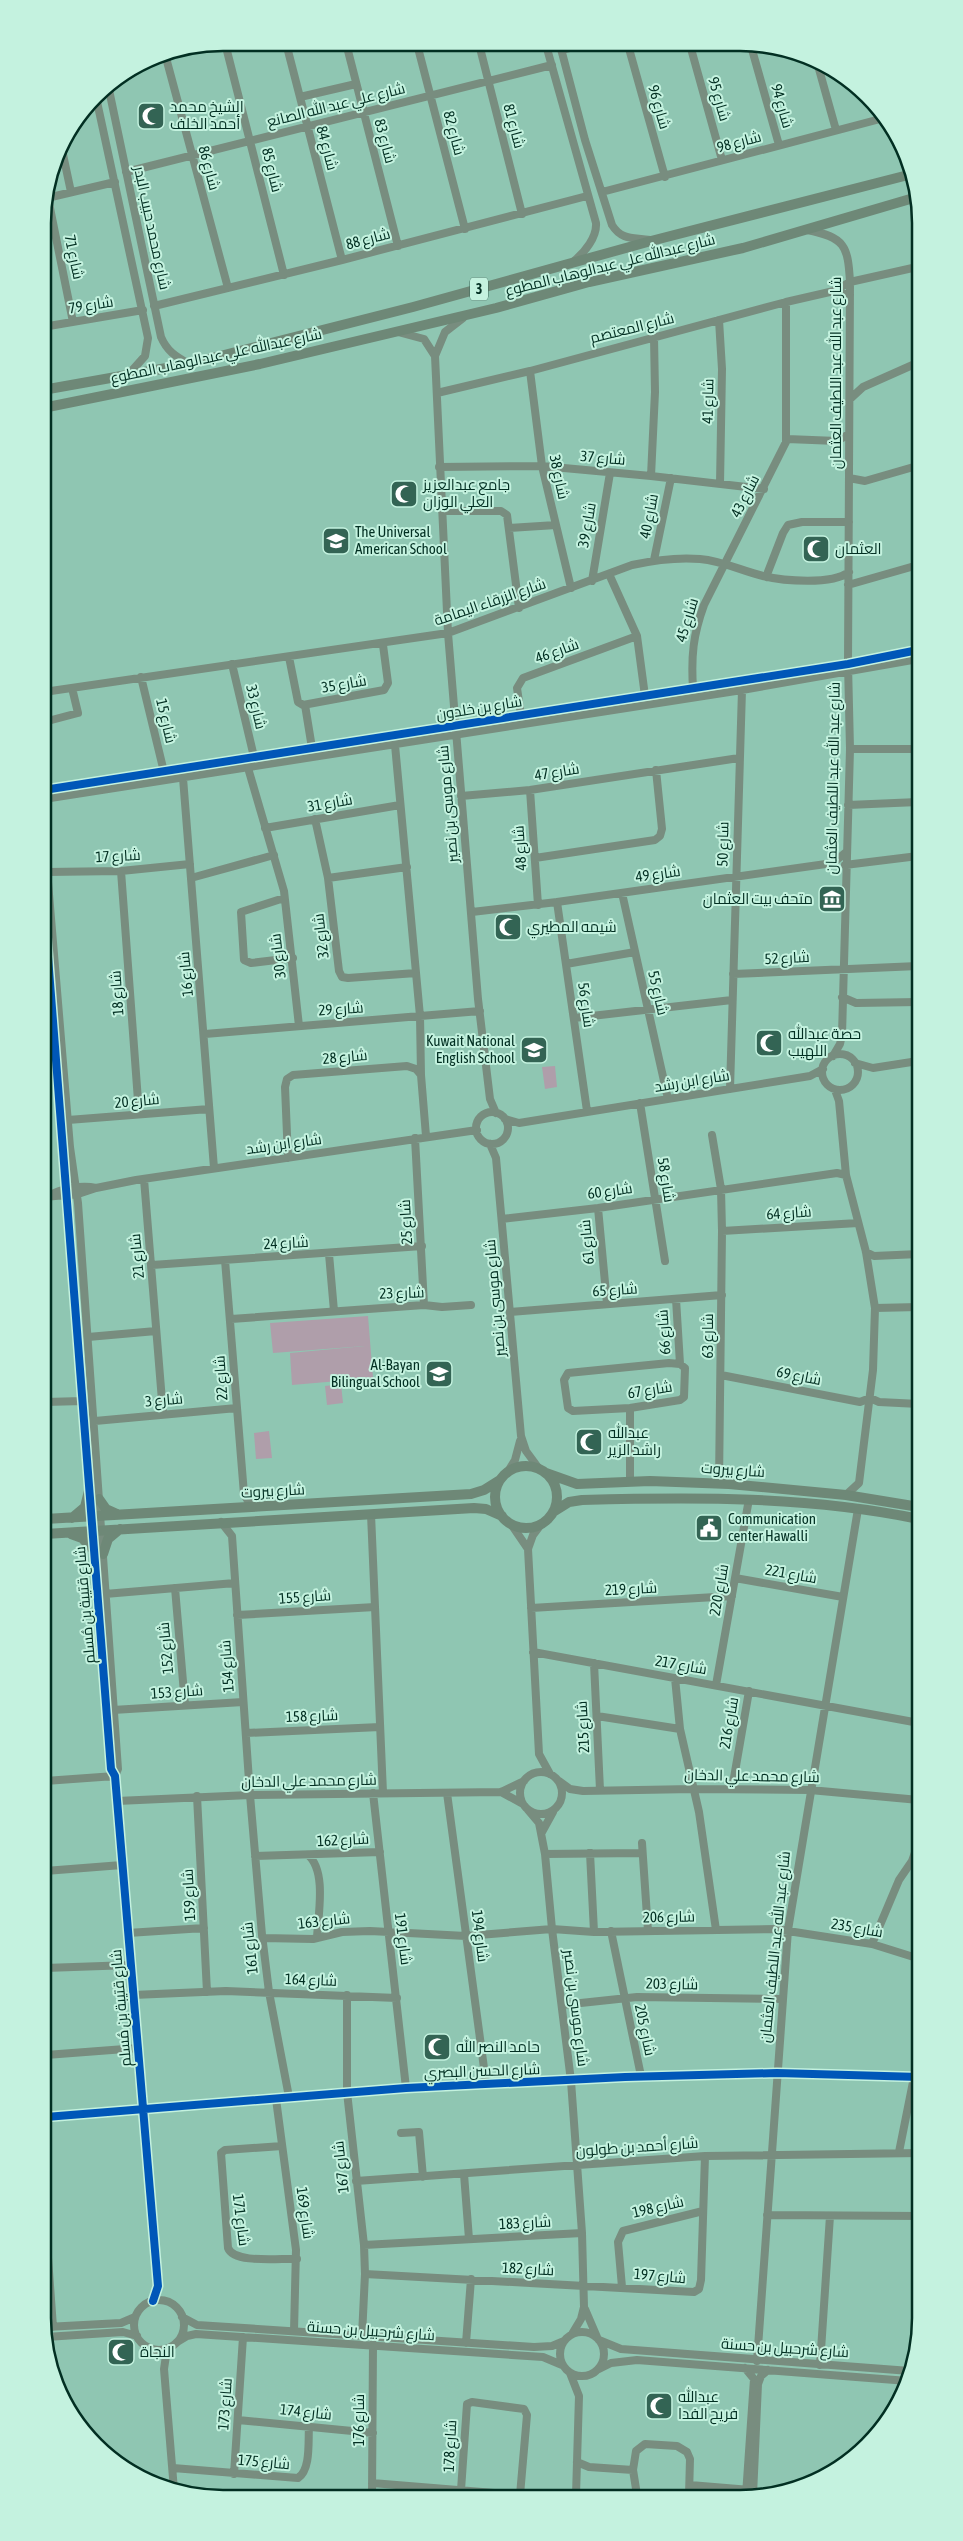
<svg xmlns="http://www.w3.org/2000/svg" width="963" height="2541" viewBox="0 0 963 2541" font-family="'Asap Condensed',Cairo,sans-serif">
<rect width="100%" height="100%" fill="#8fc6b2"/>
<path fill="#af9eaa" d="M555,1066L557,1087L545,1089L542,1067Z
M368,1316L373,1378L292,1385L290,1353L365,1346L273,1353L270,1323Z
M341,1384L343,1403L327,1405L325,1386Z
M269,1431L272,1458L256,1459L254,1433Z"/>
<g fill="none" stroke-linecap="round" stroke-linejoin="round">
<path stroke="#788d7f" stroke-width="8" d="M225,43L284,275
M286,43L342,260
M346,43L398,246
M417,44L465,229
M479,44L522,214
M546,45L596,223C597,237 585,252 574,261
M560,45L585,140L612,225C622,241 634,237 650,240
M628,45L665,177
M690,45L722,160
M751,46L779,145
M561,50L582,45
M165,54L228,288
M817,62L836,130
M108,85L161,337C167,351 175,356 189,364
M96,97L148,338L145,356L128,375
M300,97L356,84
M61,145L71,192
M126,172L552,65
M602,192L884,118
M47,198L115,182
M48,198L73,322
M807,230C845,237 848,246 850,282L848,664L850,749L842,1035L840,1044L833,1056
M834,291L850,282L917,267
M154,306L342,260L587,196
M463,318L445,332L435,356L448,633L478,999L490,1099L496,1113
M719,320L722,369L720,484
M43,327L143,310
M398,332L424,339L435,356
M530,371L542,466L571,588
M437,393L530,371L786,302L834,291L850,295
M850,399L863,387L917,363
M787,439L837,441L849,434
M439,467L542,466L651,476L764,489
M651,476L655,392L654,337
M849,478L865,481L917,466
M442,511H501L507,515L519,608
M509,528L556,525
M654,560L671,478
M609,574L637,636L645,696
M766,577L783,533L788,525L802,522H849
M592,581L610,473
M848,585L918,565
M289,657L298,702L303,705L384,690L388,683L383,645
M232,664L254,757
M141,677L164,772
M693,689C691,656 693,635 704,605L786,442V302
M44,692L448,633L632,565C655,560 677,557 700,559C723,561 742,571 763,576C784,581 832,585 849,572
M305,705L312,748
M521,715L517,688L523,678L637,636
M44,722L78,713L72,688
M395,745L420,1016L421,1075
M850,749H918
M248,768L284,891L299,1026
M183,778L214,1168
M44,790L848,664L918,650
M530,790L538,905
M461,796L530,790L739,758
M44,799L742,690L918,659
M848,805L918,802
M315,819L328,878L339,971L342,977L348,978L416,973
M265,828L400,805
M44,834L70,1147L78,1203L118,1769L115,1776
M535,858L655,840L660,836L662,829L656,770
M845,865L918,856
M121,871L139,1114
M47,872L121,871L190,864
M191,878L274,855
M328,878L407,867
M622,893L668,1099
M284,898L241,912L244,960L251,963L293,958
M557,902L587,1111
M44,905L111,1769L115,1776L158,2286L153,2301
M472,912L557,902L833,863L845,853
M566,964L635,952
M733,974L918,966
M842,997L856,1003L918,1002
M574,1018L732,1000
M205,1034L480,1011
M822 1072a18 18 0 1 1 36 0a18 18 0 1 1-36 0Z
M855,1063L873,1068L918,1061
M730,1089L742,690
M835,1090L839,1101L846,1175L866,1252L875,1308L873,1370L859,1483L846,1495
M640,1103L665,1261
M476 1128a16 16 0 1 1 32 0a16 16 0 1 1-32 0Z
M505,1119L519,1123L810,1076L823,1069
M68,1120L209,1109
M712,1135L721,1189L722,1231L719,1483
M415,1138L424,1305
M490,1144L496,1158L521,1436L526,1451L540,1470
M288,1158L285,1087L287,1079L293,1075L407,1066L416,1069L421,1075L426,1136
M144,1179L163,1413
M49,1196C60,1188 83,1185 96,1188
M44,1197L78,1194L96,1188L136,1180L477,1130
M598,1208L607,1304
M502,1219L598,1208L837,1173L846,1175
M722,1231L858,1223
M866,1252L874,1256L919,1254
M329,1254L334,1311
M225,1260L244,1494L248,1501L256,1507
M152,1265L422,1246
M676,1299L680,1364
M875,1308L919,1307
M510,1312L722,1295
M231,1319L424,1305L442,1307L471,1305
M88,1337L156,1331
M669,1363L680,1364L685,1368L684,1397L680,1400L630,1408L573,1411L568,1408L564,1380L568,1373Z
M721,1375L860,1402L870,1398L879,1402L919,1404
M45,1402L83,1401
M95,1421L237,1408
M507,1473L515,1460L520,1441
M630,1482V1408
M371,1514L383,1793
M221,1522L232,1536L250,1795L262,1935L269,1992L289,2097
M542,1523L533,1535L528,1549L539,1754L550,1774
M511,1524L528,1549
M735,1578L843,1597
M175,1588L185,1705
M105,1594L235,1583
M531,1608L732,1596
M237,1615L375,1607
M533,1652L919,1723
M594,1663L600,1790
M675,1678L680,1729L699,1812L716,1930
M716,1685L749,1499
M113,1710L243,1702
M597,1716L680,1729
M246,1733L380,1727
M520 1793a21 21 0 1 1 42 0a21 21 0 1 1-42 0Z
M45,1781L115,1776
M559,1781L570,1789L583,1791L693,1789L810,1790L919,1800
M732,1789L749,1691
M501,1792L523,1804
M373,1793L406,2088
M447,1793L486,2083
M197,1796L207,1992
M915,1800L919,1768
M117,1801L250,1795L501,1792L524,1781
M528,1810L539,1823L545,1854L552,1929L571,2081L582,2233L584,2307L581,2319L572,2334
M542,1832L553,1812
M642,1843L648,1931
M590,1853L594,1932
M545,1854L642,1853
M308,1855C327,1871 318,1915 317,1938
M255,1856L380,1852
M45,1871L122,1865
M611,1931L641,2076
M128,1933L204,1928
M263,1938L313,1939L342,1932L370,1931L466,1936L552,1929L594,1932L775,1929L872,1944L920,1959
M872,1944L899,1880L912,1861L919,1841
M45,1968L131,1965
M133,1995L226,1991L397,1998
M347,1995V2092L364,2245L365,2274L362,2336
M562,2005L637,1997L781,1999
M46,2026L48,2055
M46,2055L138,2048
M276,2099L296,2250L294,2331
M46,2117L406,2088L625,2077L777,2073L920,2077
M401,2133L419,2132L423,2177
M282,2146L225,2150L221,2153L228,2248C234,2264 281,2258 297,2259
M899,2152L914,2077
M464,2174L469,2239
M356,2181L705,2156L920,2153
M767,2215L920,2216
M46,2230L53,2327
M364,2245L582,2233
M365,2274L694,2292L699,2289L701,2280L705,2156
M622,2287L618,2242L623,2231L703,2211
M134 2325a25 25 0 1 1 50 0a25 25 0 1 1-50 0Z
M585,2309L597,2337
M182,2317L197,2325L534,2347L552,2346L564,2341
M46,2327L121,2323L135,2317
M560 2354a22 22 0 1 1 44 0a22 22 0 1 1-44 0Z
M46,2337L123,2332L137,2336
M599,2340L621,2349L910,2371
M177,2342L187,2336L196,2334L543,2357L562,2365
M466,2343L471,2279
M167,2349L164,2369L174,2490
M757,2361L788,1930L858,1509
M820,2365L830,2216
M745,2368L754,2379L746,2495
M597,2370L611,2363L637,2360L908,2381
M570,2373L579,2396L576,2495
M238,2420L373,2433
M577,2462L589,2467L633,2470
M173,2468L298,2478C311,2470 308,2441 309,2427
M234,2474L243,2337
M372,2483L520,2495L527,2415L524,2409L472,2402L467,2404L461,2490
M690,2485L750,2490
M372,2495L373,2344
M637,2495L633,2470L636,2451L645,2444L677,2446L687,2452L690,2459L689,2495
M753,2495L758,2384L761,2376L768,2370"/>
<path stroke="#6e8877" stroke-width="10" d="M43,390L189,364L413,307L651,241L912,174
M43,408L260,364L496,308L589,282L743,248L917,197
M495 1497a31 31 0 1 1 62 0a31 31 0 1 1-62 0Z
M546,1473L577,1484L650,1481L729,1484L846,1495L919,1507
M99,1499L106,1509L117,1514
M553,1512L569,1502L582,1500C695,1497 808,1496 919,1519
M72,1518L85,1507L89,1491
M45,1519L471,1494L484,1490L500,1480
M45,1534L474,1508L486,1509L502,1516
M71,1534L82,1538L94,1550
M103,1554L108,1539L120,1529"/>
<g stroke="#c4f2df" stroke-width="11">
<path id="cycleway" d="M44,790L848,664L918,650
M44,905L111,1769L115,1776L158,2286L153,2301
M46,2117L406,2088L625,2077L777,2073L920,2077"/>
</g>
<use href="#cycleway" stroke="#0057b8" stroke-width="8"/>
</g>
<defs>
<g id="mosque-square" transform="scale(1.4375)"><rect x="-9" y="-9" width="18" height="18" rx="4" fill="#336454" stroke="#c4f2df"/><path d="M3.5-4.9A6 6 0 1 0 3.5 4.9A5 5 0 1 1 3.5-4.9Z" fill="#fff"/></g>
<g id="school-square" transform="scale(1.4375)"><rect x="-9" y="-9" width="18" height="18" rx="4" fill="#336454" stroke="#c4f2df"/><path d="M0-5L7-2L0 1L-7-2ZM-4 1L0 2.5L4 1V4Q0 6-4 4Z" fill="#fff"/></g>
<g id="museum-square" transform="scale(1.4375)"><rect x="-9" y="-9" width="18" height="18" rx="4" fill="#336454" stroke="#c4f2df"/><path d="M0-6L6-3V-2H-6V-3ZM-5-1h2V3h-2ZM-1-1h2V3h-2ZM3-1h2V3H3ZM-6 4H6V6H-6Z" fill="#fff"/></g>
<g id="civic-square" transform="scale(1.4375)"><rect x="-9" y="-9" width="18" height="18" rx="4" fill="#336454" stroke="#c4f2df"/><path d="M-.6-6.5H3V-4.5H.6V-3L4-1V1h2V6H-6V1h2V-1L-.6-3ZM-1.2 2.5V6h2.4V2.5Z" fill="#fff"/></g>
</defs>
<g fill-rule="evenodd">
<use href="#mosque-square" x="151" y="116"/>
<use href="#mosque-square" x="404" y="494"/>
<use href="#school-square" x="336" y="541"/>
<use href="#mosque-square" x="816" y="549"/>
<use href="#museum-square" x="832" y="899"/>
<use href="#mosque-square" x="508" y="927"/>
<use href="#mosque-square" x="769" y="1043"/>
<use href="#school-square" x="534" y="1050"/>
<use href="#school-square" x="439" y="1374"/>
<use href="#mosque-square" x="589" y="1442"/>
<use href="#civic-square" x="709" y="1528"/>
<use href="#mosque-square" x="437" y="2047"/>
<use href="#mosque-square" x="121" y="2352"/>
<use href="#mosque-square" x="659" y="2406"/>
</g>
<g text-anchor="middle" stroke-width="4" stroke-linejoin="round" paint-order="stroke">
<rect fill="#c4f2df" stroke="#3c6a5b" stroke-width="1" x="470" y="277.5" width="18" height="23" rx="4"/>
<g font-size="14" font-weight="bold" fill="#022f22">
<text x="479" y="294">3</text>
</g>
<g font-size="15" fill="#022f22" stroke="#c4f2df">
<text transform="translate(719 99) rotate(74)" y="5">شارع 95</text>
<text transform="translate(336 105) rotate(-14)" y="5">شارع علي عبد الله الصانع</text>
<text transform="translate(782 106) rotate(74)" y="5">شارع 94</text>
<text transform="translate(659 107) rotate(74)" y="5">شارع 96</text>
<text transform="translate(514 126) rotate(75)" y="5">شارع 81</text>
<text transform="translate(454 133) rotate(75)" y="5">شارع 82</text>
<text transform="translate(385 141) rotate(75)" y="5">شارع 83</text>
<text transform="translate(739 142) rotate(-15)" y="5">شارع 98</text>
<text transform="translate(327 148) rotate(75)" y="5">شارع 84</text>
<text transform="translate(209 168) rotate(75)" y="5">شارع 86</text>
<text transform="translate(272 170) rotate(76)" y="5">شارع 85</text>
<text transform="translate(152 228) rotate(78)" y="5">شارع محمد حبيب البدر</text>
<text transform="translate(368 239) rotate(-15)" y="5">شارع 88</text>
<text transform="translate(74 257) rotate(78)" y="5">شارع 71</text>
<text transform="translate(610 265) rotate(-14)" y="5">شارع عبدالله علي عبدالوهاب المطوع</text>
<text transform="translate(91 305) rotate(-9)" y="5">شارع 79</text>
<text transform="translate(632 328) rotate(-14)" y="5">شارع المعتصم</text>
<text transform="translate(216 356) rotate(-12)" y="5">شارع عبدالله علي عبدالوهاب المطوع</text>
<text transform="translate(836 373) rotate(-90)" y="5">شارع عبد الله عبد اللطيف العثمان</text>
<text transform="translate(708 401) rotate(-89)" y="5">شارع 41</text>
<text transform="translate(603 458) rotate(5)" y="5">شارع 37</text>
<text transform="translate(559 477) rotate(78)" y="5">شارع 38</text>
<text transform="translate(745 496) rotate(-63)" y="5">شارع 43</text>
<text transform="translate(649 516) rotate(-79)" y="5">شارع 40</text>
<text transform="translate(587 525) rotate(-80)" y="5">شارع 39</text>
<text transform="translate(490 602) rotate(-19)" y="5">شارع الزرقاء اليمامة</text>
<text transform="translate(687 620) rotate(-73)" y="5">شارع 45</text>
<text transform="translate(557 651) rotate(-20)" y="5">شارع 46</text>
<text transform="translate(344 684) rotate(-10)" y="5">شارع 35</text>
<text transform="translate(256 707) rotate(77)" y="5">شارع 33</text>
<text transform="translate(479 708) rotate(-9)" y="5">شارع بن خلدون</text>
<text transform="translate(166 721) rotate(77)" y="5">شارع 15</text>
<text transform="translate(557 772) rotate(-9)" y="5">شارع 47</text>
<text transform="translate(833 778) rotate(-89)" y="5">شارع عبد الله عبد اللطيف العثمان</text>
<text transform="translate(330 803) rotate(-10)" y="5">شارع 31</text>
<text transform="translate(448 804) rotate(-95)" y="5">شارع موسى بن نصير</text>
<text transform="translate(723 844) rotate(-89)" y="5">شارع 50</text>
<text transform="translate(520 848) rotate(-94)" y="5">شارع 48</text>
<text transform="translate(118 856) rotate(-3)" y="5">شارع 17</text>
<text transform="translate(658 874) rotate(-8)" y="5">شارع 49</text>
<text transform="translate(321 936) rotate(-97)" y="5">شارع 32</text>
<text transform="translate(278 956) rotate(-97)" y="5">شارع 30</text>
<text transform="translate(787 958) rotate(-3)" y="5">شارع 52</text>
<text transform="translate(186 974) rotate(-95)" y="5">شارع 16</text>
<text transform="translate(117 993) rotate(-94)" y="5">شارع 18</text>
<text transform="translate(658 993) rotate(77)" y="5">شارع 55</text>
<text transform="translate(586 1005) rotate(82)" y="5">شارع 56</text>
<text transform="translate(341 1009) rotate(-4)" y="5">شارع 29</text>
<text transform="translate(345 1057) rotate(-5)" y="5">شارع 28</text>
<text transform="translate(692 1081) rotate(-9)" y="5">شارع ابن رشد</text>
<text transform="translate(137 1101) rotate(-5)" y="5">شارع 20</text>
<text transform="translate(284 1144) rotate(-8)" y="5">شارع ابن رشد</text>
<text transform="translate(666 1180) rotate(81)" y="5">شارع 58</text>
<text transform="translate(610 1191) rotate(-8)" y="5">شارع 60</text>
<text transform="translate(789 1213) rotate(-4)" y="5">شارع 64</text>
<text transform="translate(406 1222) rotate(-93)" y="5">شارع 25</text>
<text transform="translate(587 1242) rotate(-95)" y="5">شارع 61</text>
<text transform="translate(286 1243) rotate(-3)" y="5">شارع 24</text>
<text transform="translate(137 1256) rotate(-95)" y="5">شارع 21</text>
<text transform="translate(615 1290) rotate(-4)" y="5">شارع 65</text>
<text transform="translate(402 1293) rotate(-2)" y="5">شارع 23</text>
<text transform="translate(495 1298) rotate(-95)" y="5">شارع موسى بن نصير</text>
<text transform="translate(664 1332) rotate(-94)" y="5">شارع 66</text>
<text transform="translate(708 1336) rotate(-90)" y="5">شارع 63</text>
<text transform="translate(799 1376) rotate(11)" y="5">شارع 69</text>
<text transform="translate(221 1378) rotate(-94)" y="5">شارع 22</text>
<text transform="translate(650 1390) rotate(-9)" y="5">شارع 67</text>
<text transform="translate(164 1400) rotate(-5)" y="5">شارع 3</text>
<text transform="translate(733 1470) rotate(4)" y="5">شارع بيروت</text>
<text transform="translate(273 1491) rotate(-3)" y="5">شارع بيروت</text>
<text transform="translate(791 1574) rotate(10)" y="5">شارع 221</text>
<text transform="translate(631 1589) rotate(-3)" y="5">شارع 219</text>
<text transform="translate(719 1590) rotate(-80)" y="5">شارع 220</text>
<text transform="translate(305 1597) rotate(-4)" y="5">شارع 155</text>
<text transform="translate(85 1605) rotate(-95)" y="5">شارع قتيبة بن مُسلم</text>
<text transform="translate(166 1648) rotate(-95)" y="5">شارع 152</text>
<text transform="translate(681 1665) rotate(10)" y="5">شارع 217</text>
<text transform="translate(227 1666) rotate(-94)" y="5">شارع 154</text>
<text transform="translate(177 1692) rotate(-4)" y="5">شارع 153</text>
<text transform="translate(312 1716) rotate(-2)" y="5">شارع 158</text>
<text transform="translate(729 1723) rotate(-80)" y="5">شارع 216</text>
<text transform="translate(583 1727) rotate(-93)" y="5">شارع 215</text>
<text transform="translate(752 1776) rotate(1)" y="5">شارع محمد علي الدخان</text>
<text transform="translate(309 1781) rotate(-1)" y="5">شارع محمد علي الدخان</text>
<text transform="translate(343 1840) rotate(-3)" y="5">شارع 162</text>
<text transform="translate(189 1895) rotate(-93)" y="5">شارع 159</text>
<text transform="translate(669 1917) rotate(-1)" y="5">شارع 206</text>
<text transform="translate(324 1921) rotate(-6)" y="5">شارع 163</text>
<text transform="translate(857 1928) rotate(10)" y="5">شارع 235</text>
<text transform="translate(480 1936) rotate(83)" y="5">شارع 194</text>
<text transform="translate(403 1939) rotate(83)" y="5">شارع 191</text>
<text transform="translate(775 1947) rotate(-84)" y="5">شارع عبد الله عبد اللطيف العثمان</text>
<text transform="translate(250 1948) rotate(-96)" y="5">شارع 161</text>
<text transform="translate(311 1980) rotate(2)" y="5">شارع 164</text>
<text transform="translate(672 1984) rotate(1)" y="5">شارع 203</text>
<text transform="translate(121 2008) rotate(-95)" y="5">شارع قتيبة بن مُسلم</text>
<text transform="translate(576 2008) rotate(83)" y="5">شارع موسى بن نصير</text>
<text transform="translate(645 2030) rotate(78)" y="5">شارع 205</text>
<text transform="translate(482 2071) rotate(-2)" y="5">شارع الحسن البصري</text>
<text transform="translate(637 2147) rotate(-4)" y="5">شارع أحمد بن طولون</text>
<text transform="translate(341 2167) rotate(-96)" y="5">شارع 167</text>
<text transform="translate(658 2207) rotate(-13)" y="5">شارع 198</text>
<text transform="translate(305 2213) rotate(82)" y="5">شارع 169</text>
<text transform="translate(241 2220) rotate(83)" y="5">شارع 171</text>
<text transform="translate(525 2223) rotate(-3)" y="5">شارع 183</text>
<text transform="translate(528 2269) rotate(3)" y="5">شارع 182</text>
<text transform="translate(660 2276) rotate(5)" y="5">شارع 197</text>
<text transform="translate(371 2331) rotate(4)" y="5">شارع شرحبيل بن حسنة</text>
<text transform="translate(785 2348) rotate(4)" y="5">شارع شرحبيل بن حسنة</text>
<text transform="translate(225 2404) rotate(-86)" y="5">شارع 173</text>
<text transform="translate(306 2412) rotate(6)" y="5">شارع 174</text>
<text transform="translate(359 2420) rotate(-90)" y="5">شارع 176</text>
<text transform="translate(450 2446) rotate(-87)" y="5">شارع 178</text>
<text transform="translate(264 2462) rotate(5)" y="5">شارع 175</text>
</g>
<g font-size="15" fill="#022f22" stroke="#c4f2df" text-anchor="start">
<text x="170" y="112">الشيخ محمد<tspan x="170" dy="17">أحمد الخلف</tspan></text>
<text x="423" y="490">جامع عبدالعزيز<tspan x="423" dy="17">العلي الوزان</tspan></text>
<text x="355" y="537">The Universal<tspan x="355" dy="17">American School</tspan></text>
<text x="835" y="554">العثمان</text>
<text x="813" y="904" text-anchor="end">متحف بيت العثمان</text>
<text x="527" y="932">شيمه المطيري</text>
<text x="788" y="1039">حصة عبدالله<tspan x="788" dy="17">اللهيب</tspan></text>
<text x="515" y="1046" text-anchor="end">Kuwait National<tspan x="515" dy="17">English School</tspan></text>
<text x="420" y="1370" text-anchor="end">Al-Bayan<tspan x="420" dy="17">Bilingual School</tspan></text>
<text x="608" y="1438">عبدالله<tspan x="608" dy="17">راشد الزير</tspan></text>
<text x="728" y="1524">Communication<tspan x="728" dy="17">center Hawalli</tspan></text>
<text x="456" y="2052">حامد النصر الله</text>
<text x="140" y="2357">النجاة</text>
<text x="678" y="2402">عبدالله<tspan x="678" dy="17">فريح الفدا</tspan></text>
</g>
</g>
<path d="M0 0H963V2541H0ZM223 51H740A172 172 0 0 1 912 223V2318A172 172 0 0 1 740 2490H223A172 172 0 0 1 51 2318V223A172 172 0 0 1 223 51Z" fill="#c4f2df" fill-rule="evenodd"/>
<path fill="none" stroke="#022f22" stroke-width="2.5" d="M223 51H740A172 172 0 0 1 912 223V2318A172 172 0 0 1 740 2490H223A172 172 0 0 1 51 2318V223A172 172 0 0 1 223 51Z"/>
</svg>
